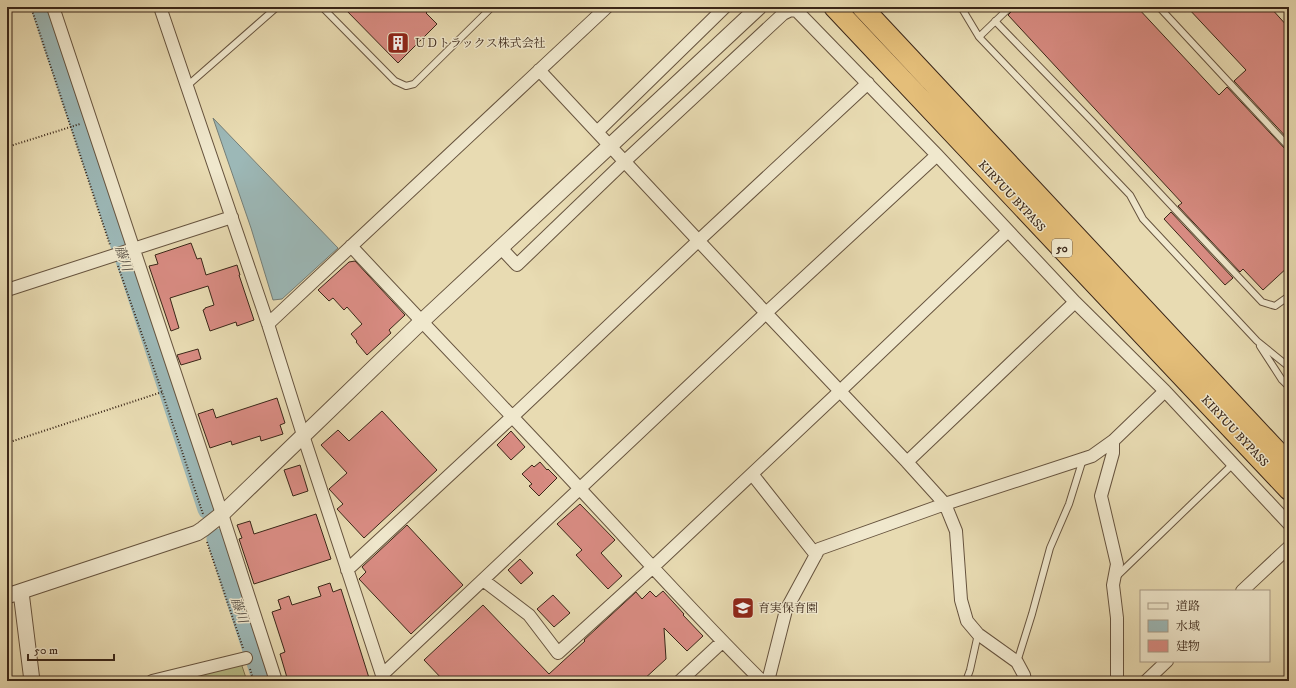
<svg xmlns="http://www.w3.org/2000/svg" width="1296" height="688" viewBox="0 0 1296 688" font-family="'IM FELL DW Pica','Noto Serif JP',serif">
<rect width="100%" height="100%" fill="#e8dbb2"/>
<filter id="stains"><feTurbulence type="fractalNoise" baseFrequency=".005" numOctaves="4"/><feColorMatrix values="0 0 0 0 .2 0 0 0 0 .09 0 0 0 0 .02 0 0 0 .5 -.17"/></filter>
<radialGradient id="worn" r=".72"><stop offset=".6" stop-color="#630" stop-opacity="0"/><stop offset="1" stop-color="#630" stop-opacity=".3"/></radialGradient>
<path fill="#b9bf89" stroke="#7a7250" d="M241,663L247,681H163Z"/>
<path fill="#9cb8b7" stroke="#757e77" d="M213,118L338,248L282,299L273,300L251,228Z"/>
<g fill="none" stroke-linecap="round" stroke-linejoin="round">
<path stroke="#9cb8b7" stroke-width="21" d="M41,7L130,272L208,509
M217,539L263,681"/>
</g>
<path fill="#d98c83" stroke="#3a2618" d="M343,7H432L426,13L437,24L398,63Z
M1014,7H1137L1219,95L1227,87L1286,150L1289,151V266L1263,290L1243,269L1240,272L1178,206L1182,203L1008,15L1013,10Z
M1187,7H1270L1289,28V140L1234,81L1246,70Z
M1171,212L1233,278L1225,285L1164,219Z
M191,243L197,259L201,258L206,275L237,265L240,275H239L254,320L237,326L236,322L210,331L203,310L205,309V308L214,305L208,286L170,298L179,328L171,331L149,266L158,264L155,255Z
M355,261L405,315L389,330L391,333L367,355L356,342L357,341L351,334L362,324L347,307L344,310L333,298L329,301L318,290L349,262Z
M198,349L201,359L181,365L177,355Z
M277,398L285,423L280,425L283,434L261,441L260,436L232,445L231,441L210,448L198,414L213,409L216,418Z
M382,411L437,470L364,538L337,509L343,504L329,489L347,473L321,445L338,430L349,441Z
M511,431L525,447L511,460L497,445Z
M540,462L547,470L548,469L557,478L539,496L529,486L532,484L522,474L532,465L534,467Z
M300,465L308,491L293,496L284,470Z
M580,504L615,540L601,553L622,576L608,589L576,555L582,550L557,524Z
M316,514L331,559L254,584L239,539L242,538L237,525L250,521L254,534Z
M407,525L463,585L411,634L359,579L366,572L362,567Z
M520,559L533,573L521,584L508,570Z
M330,583L333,592L341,589L370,681H288L280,654L285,652L272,612L281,609L278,600L289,596L292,605L321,596L318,587Z
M650,591L656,597L663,591L684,614L683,615L703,636L687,651L664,628L666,659L642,681H444L424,660L483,605L549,674L585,641L584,640L636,592L642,599Z
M553,595L570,613L554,627L537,609Z"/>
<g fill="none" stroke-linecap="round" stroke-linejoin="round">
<g stroke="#66533e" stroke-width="8">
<path id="service" d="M322,7L395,81L406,86L414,84L492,7
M961,7L979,37L1130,195L1143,219L1257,341L1289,367
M1159,7L1289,147
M1288,7L1289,8
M995,21L1092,121L1262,302L1275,306L1289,296
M979,37L1010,7
M187,86L277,7
M1260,346L1282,380L1289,387
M1116,577L1233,464
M1017,662L1032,614L1050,548L1069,504L1083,459
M966,681L970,670L978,634"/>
</g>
<g stroke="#66533e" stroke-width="14">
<path id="minor" d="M53,7L222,514L276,681
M160,7L268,324L303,435L384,681
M539,70L766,313L907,462L945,504L956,531L961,600L967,621L978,634L1017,662L1024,675L1025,681
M597,132L725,7
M351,246C427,328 505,408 581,490C641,554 699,619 762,681
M501,248L517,265L624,162L783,14L791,10L797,11L937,155L1075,302L1165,391L1289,524
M7,290L232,217
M268,324L607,7
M1113,441V453L1101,496L1117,564L1113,585L1117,618V681
M907,462L1075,302
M752,474L816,555
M347,570L512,417L698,241L868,83
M483,580L529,615L558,653L653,567L840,391L1008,231
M1242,591L1289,547
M382,675L766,313L937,155
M152,681L246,658
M680,681L722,642
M768,681L786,610L819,549L945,504L1092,456L1113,441L1165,391
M1146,681L1167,661"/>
</g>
<g stroke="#66533e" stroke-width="17">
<path id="tertiary" d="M21,592L32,681
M7,596L197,533L203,529L222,514L421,322L759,7"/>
</g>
<g stroke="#3a2618" stroke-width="22">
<path id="trunk" d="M834,7L1289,490
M862,7L1289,464"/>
</g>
<path stroke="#3a2618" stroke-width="2" stroke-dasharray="1 2" stroke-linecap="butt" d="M31,7L110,245
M7,147L80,124
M118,266L162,392L203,514
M7,443L162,392
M207,542L243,648
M250,669L254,681"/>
<use href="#service" stroke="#f0e8cd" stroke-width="6"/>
<use href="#minor" stroke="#f0e8cd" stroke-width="12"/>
<use href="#tertiary" stroke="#f0e8cd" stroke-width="15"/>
<use href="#trunk" stroke="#e4be79" stroke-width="20"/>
</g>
<defs>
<g id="building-square" transform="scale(1.15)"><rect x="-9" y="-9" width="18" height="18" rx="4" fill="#8f2418" stroke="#f0e8cd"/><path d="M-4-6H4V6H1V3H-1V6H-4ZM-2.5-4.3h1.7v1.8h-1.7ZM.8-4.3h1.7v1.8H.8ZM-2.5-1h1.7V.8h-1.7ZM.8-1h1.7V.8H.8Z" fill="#fff"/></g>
<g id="school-square" transform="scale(1.15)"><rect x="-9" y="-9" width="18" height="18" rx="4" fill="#8f2418" stroke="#f0e8cd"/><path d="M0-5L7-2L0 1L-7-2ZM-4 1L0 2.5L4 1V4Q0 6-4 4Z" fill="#fff"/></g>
</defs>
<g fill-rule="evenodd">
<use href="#building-square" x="398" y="43"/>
<use href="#school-square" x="743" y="608"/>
</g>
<g text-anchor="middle" stroke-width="3" stroke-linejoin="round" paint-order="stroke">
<rect fill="#f0e8cd" stroke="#71604e" stroke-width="1" x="1052" y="239" width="20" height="18" rx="3"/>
<g font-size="11" font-weight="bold" fill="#3a2618">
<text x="1062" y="252">50</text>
</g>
<g font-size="12" fill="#3a2618" stroke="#f0e8cd" text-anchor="start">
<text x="414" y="47">ＵＤトラックス株式会社</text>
<text x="758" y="612">育実保育園</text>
</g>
<g font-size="12" fill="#3a2618" stroke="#f0e8cd">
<text transform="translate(1012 196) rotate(47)" y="4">KIRYUU BYPASS</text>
<text transform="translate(1235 431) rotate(47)" y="4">KIRYUU BYPASS</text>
</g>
<g font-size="13" font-style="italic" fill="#524a40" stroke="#f0e8cd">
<text transform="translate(124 258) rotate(72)" y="5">藤川</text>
<text transform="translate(240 610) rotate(72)" y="5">藤川</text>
</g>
</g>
<rect width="1296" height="688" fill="none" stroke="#e8dbb2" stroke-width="24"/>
<rect x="8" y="8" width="1280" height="672" fill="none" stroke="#3a2618" stroke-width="2"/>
<rect x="12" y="12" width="1272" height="664" fill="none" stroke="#3a2618"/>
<rect x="1140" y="590" width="130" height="72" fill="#f0e8cd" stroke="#a79a85"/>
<rect x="1148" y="603" width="20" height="6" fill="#f0e8cd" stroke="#a79a85"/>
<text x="1176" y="610" font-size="12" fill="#3a2618">道路</text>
<rect x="1148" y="620" width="20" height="12" fill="#9cb8b7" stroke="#a79a85"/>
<text x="1176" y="630" font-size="12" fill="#3a2618">水域</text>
<rect x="1148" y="640" width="20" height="12" fill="#d98c83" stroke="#a79a85"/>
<text x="1176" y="650" font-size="12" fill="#3a2618">建物</text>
<path d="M28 654v6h86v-6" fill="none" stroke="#3a2618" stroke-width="2"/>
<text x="34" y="654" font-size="12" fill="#3a2618" stroke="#f0e8cd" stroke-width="3" paint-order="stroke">50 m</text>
<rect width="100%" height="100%" filter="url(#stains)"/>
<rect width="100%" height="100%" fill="url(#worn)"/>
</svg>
